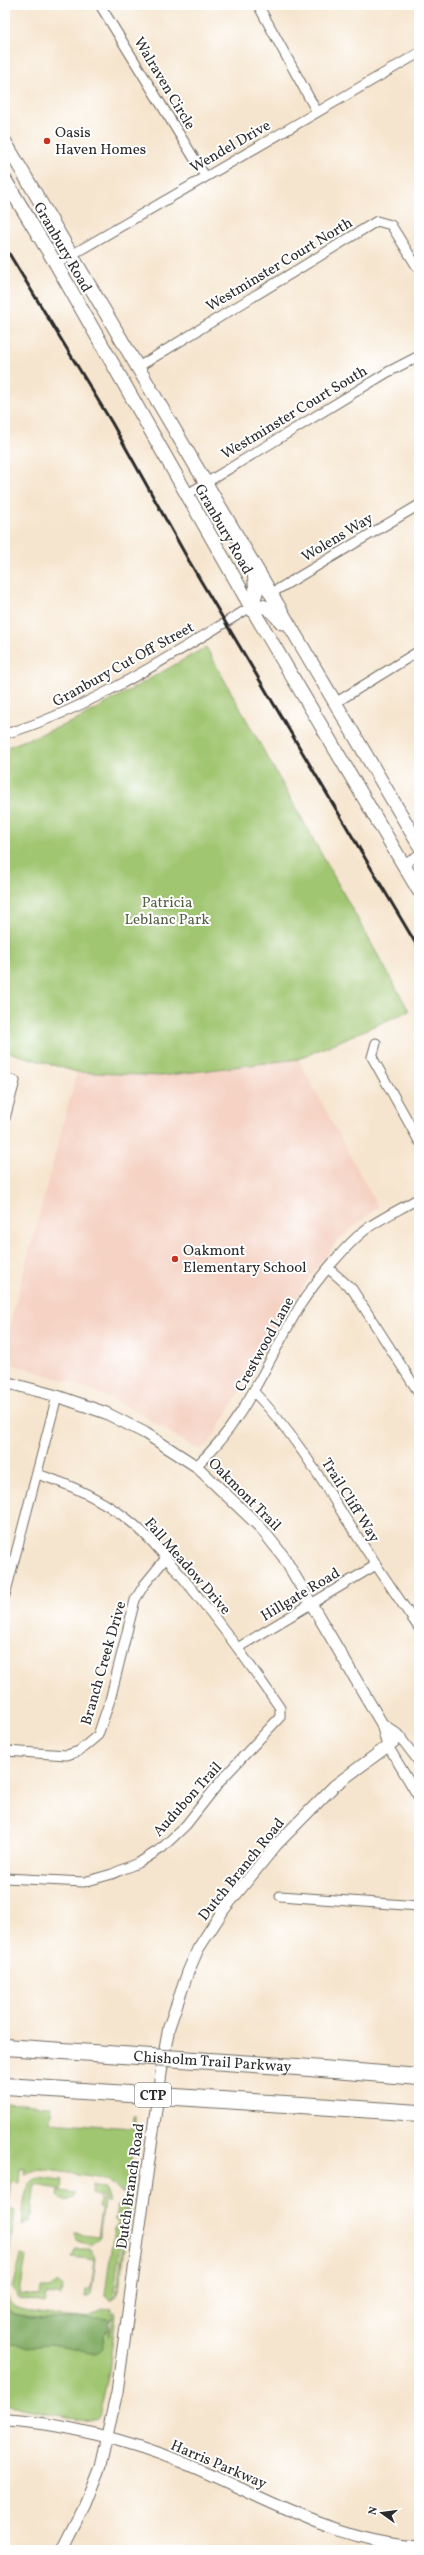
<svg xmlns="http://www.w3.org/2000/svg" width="424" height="2555" viewBox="0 0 424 2555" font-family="Vollkorn,serif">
<rect width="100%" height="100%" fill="#fff"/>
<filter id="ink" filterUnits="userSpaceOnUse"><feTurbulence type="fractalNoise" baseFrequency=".025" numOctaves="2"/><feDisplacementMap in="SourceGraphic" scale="8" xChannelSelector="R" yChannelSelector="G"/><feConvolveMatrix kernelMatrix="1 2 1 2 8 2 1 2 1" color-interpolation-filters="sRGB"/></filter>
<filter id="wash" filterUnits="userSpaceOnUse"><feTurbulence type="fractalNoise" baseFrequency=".012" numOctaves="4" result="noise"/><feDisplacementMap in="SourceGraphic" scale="16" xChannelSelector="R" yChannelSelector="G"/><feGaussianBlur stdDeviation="0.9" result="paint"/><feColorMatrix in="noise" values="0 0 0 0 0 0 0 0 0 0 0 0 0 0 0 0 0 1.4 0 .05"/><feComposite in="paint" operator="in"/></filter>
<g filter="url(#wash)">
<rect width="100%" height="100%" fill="#f6e5ce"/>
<path fill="#f5d2c3" d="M298,1059L378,1207L338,1240L308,1279L207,1446L200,1449L193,1447L136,1411L102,1395L73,1383L5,1362V1343L77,1072L161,1076Z"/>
<path fill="#a0c671" stroke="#66784e" d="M206,647L409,1011L298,1059L161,1076L77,1072L5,1051V748L77,720Z
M5,2103L52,2106L50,2122L132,2128L133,2115H135V2139L127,2194L120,2192L109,2181L99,2177L40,2169L25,2174L26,2169H20L19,2183L11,2182L7,2208L15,2211L5,2286C5,2263 11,2242 5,2220Z
M40,2178L62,2181L61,2191L75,2193L74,2198L67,2201L58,2195L59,2189L35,2185L30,2222H25V2226L22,2224C24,2210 22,2180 40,2178Z
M92,2185L105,2188L110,2202H106L103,2197L93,2195L91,2193Z
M99,2198L104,2201L99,2238L90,2245L77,2241L75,2233L98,2236L102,2209L98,2206Z
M120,2203L126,2204L122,2234L119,2224L115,2220L117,2206Z
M128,2206L130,2211L119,2292L116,2298Z
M117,2225L121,2238L113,2299H110L105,2294L114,2228Z
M76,2249H89L96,2258L91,2295L88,2297H85L86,2290L91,2288L95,2260L72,2257Z
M21,2255L26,2256L20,2294L40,2296L41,2288H51L58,2283L62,2286L61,2296L47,2294L45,2303L18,2298L13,2288Z
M5,2289C5,2296 9,2303 15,2307C25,2312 72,2319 83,2317C95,2315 99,2306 112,2309L110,2322L108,2319C86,2318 18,2324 5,2307Z
M114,2311L116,2314L109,2371L99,2417L90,2421L5,2405V2344L23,2346L51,2345L87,2351L104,2341L103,2335L110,2327L109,2335H110Z"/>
<path fill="#80ab63" stroke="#566b47" d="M5,2307C22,2328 83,2314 108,2319L110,2327L103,2335V2348L97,2353L51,2345L27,2347L5,2344Z"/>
</g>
<g filter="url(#ink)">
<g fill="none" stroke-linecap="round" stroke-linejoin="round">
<g stroke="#726c64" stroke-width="11">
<path id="minor" d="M100,5L205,176
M258,5L317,112
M56,264L419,53
M138,367L377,221L391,225L419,270
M186,495L388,372L419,356
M270,594L419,505
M335,703L419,651
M5,734C91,709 174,653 251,607
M403,864L419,855
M376,1043L372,1057L419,1141
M5,1078L15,1081L5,1118
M328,1268L352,1289L419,1393
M254,1392C291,1430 318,1474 346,1519C370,1556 394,1592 419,1628
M196,1466C245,1422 268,1359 301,1304C316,1281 347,1243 369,1227C385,1216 403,1208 419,1198
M5,1595L57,1396
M239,1647L376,1565
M400,1737L419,1762
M388,1746L419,1798
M5,1751L67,1755L79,1751L98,1735L110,1700L135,1600L144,1585L166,1558
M5,1878L84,1882L112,1874L140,1862L162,1848L186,1825L223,1778L280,1717V1708C248,1661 215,1616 178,1572C162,1553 146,1533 126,1518C99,1498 69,1484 37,1474
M280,1896L419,1906"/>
</g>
<g stroke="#726c64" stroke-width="13">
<path id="tertiary" d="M5,1382L57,1396L106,1413L145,1433L196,1466L260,1527L283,1556L382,1724L388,1746
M5,2420C59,2422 134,2442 184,2463C261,2495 333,2541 419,2546
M62,2550L85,2504L100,2466L117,2392L162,2066L169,2027L188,1972L198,1949L224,1909L276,1845L334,1786L400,1737L382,1724"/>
</g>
<g stroke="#726c64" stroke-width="15">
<path id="secondary" d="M5,142L419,845
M5,180L56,264L251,607L419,891
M251,607C265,601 273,613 282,623
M251,607L256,593L254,572"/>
</g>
<g stroke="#726c64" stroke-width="18">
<path id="motorway" d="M297,2067L419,2077
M301,2105L419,2113"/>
</g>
<use href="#minor" stroke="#fff" stroke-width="9"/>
<use href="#tertiary" stroke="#fff" stroke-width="11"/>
<use href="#secondary" stroke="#fff" stroke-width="13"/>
<use href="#motorway" stroke="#fff" stroke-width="16"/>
<path stroke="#2b2b2b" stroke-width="3" d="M5,247L112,423L189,561L419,949"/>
<g stroke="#726c64" stroke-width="18" stroke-linecap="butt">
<g id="motorway-bridge">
<path id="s1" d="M5,2047L297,2067"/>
<path d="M5,2086L301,2105"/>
</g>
</g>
<use href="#motorway-bridge" stroke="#fff" stroke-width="16"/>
</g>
</g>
<g fill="#c8321e" stroke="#fff" stroke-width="1.5">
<circle cx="47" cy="141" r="4"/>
<circle cx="175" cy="1259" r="4"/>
</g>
<g text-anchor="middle" stroke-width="4" stroke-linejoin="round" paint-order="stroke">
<rect fill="#fff" stroke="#6b6b6b" stroke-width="1" x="135" y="2083" width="36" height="24" rx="3"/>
<g font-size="14" font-weight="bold" fill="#2b2b2b">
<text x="153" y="2100">CTP</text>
</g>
<g font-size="15" fill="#2b2b2b" stroke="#fff">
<text transform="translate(165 83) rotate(59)" y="5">Walraven Circle</text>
<text transform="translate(230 146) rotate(-30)" y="5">Wendel Drive</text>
<text transform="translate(63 247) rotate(60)" y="5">Granbury Road</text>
<text transform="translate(279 264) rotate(-31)" y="5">Westminster Court North</text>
<text transform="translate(294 412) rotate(-31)" y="5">Westminster Court South</text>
<text transform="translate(224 529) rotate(60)" y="5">Granbury Road</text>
<text transform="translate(337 537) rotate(-31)" y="5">Wolens Way</text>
<text transform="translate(123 664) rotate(-29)" y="5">Granbury Cut Off Street</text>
<text transform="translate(264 1344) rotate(-61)" y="5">Crestwood Lane</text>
<text transform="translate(245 1494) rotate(45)" y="5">Oakmont Trail</text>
<text transform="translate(351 1500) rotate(58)" y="5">Trail Cliff Way</text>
<text transform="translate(188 1566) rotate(49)" y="5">Fall Meadow Drive</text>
<text transform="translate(300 1594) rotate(-31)" y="5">Hillgate Road</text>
<text transform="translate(103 1663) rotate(-74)" y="5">Branch Creek Drive</text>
<text transform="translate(187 1799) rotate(-48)" y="5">Audubon Trail</text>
<text transform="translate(241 1869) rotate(-51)" y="5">Dutch Branch Road</text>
<text dy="5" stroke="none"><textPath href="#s1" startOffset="208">Chisholm Trail Parkway</textPath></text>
<text transform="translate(130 2186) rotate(-82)" y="5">Dutch Branch Road</text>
<text transform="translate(219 2464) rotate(23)" y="5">Harris Parkway</text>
</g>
<g font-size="15" fill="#2b2b2b" stroke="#fff" text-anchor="start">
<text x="55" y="137">Oasis<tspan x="55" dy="17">Haven Homes</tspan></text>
<text x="183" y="1255">Oakmont<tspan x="183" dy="17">Elementary School</tspan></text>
</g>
<g font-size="15" fill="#546144" stroke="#fff">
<text x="167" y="907">Patricia<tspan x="167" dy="17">Leblanc Park</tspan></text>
</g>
</g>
<rect width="424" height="2555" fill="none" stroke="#fff" stroke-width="20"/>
<g transform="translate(382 2513) rotate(284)" stroke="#ffffff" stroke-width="3" paint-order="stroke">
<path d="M0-3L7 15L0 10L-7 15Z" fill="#2b2b2b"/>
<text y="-6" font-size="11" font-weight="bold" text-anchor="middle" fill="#2b2b2b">N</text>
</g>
</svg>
